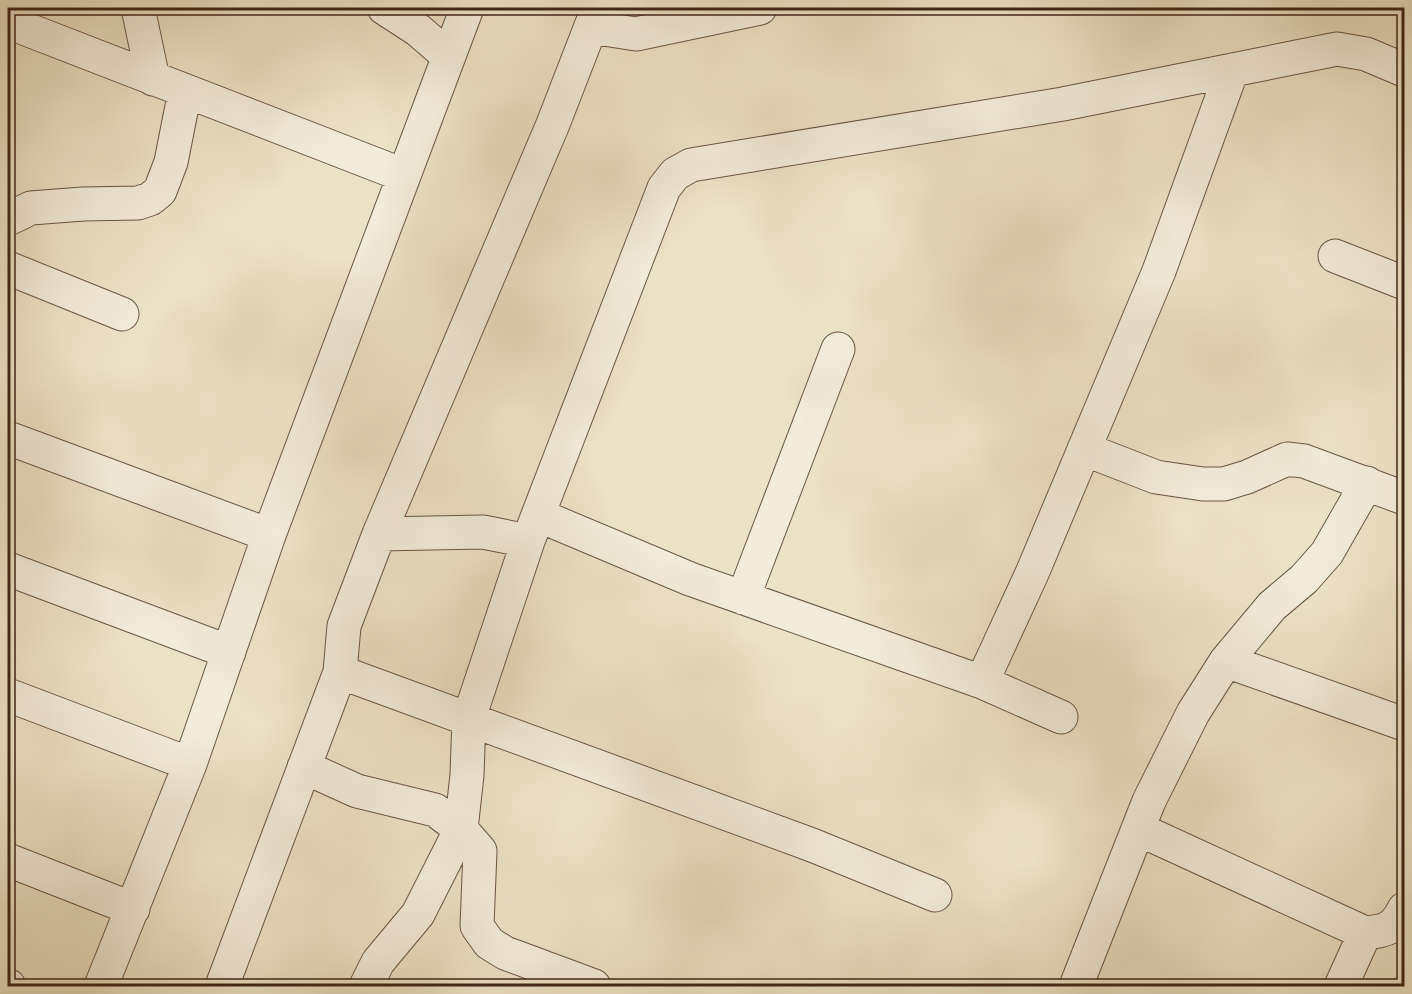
<svg xmlns="http://www.w3.org/2000/svg" width="1412" height="994" viewBox="0 0 1412 994" font-family="'Gentium Book Plus',serif">
<rect width="100%" height="100%" fill="#ece2c6"/>
<filter id="stains"><feTurbulence type="fractalNoise" baseFrequency=".00333" numOctaves="4"/><feColorMatrix values="0 0 0 0 .2 0 0 0 0 .09 0 0 0 0 .02 0 0 0 .5 -.17"/></filter>
<radialGradient id="worn" r=".72"><stop offset=".6" stop-color="#630" stop-opacity="0"/><stop offset="1" stop-color="#630" stop-opacity=".3"/></radialGradient>
<g fill="none" stroke-linecap="round" stroke-linejoin="round">
<g stroke="#6b5544" stroke-width="35">
<path id="minor" d="M138,8L153,79
M384,8L418,30L448,56
M8,22L403,175
M591,27L636,34L760,8
M8,219L31,208L83,204L138,203L150,199L160,191L171,162L185,91
M1335,256L1404,283
M8,268L122,314
M8,438L269,535
M1084,449L1156,477L1203,484H1224L1247,477L1287,459L1304,461L1404,498
M538,515L690,579L982,682L1061,717
M379,534L483,532L528,541
M8,569L229,652
M743,598L838,349
M1226,661L1404,724
M340,672L812,845L935,895
M982,682L1033,571L1159,271L1232,70
M8,695L190,764
M304,767L357,791L435,810L461,829L480,851L477,926L489,943L505,953L594,986
M1138,829L1365,933C1386,931 1394,929 1404,909
M8,860L133,909
M8,986H9
M101,986L190,764L269,535L467,8
M222,986L340,672L344,626L379,534L553,124L598,8
M366,986L378,962L418,914L461,829L467,775L469,718L528,541L664,188L675,174L691,165L1063,104L1337,49L1366,54L1404,70
M1076,986L1149,801L1193,713L1226,661L1272,606L1304,579L1327,553L1367,483
M1341,986L1365,933"/>
</g>
<use href="#minor" stroke="#f3ecda" stroke-width="33"/>
</g>
<rect width="1412" height="994" fill="none" stroke="#ece2c6" stroke-width="30"/>
<rect x="9" y="9" width="1394" height="976" fill="none" stroke="#402619" stroke-width="3"/>
<rect x="15" y="15" width="1382" height="964" fill="none" stroke="#402619" stroke-width="1.5"/>
<rect width="100%" height="100%" filter="url(#stains)"/>
<rect width="100%" height="100%" fill="url(#worn)"/>
</svg>
